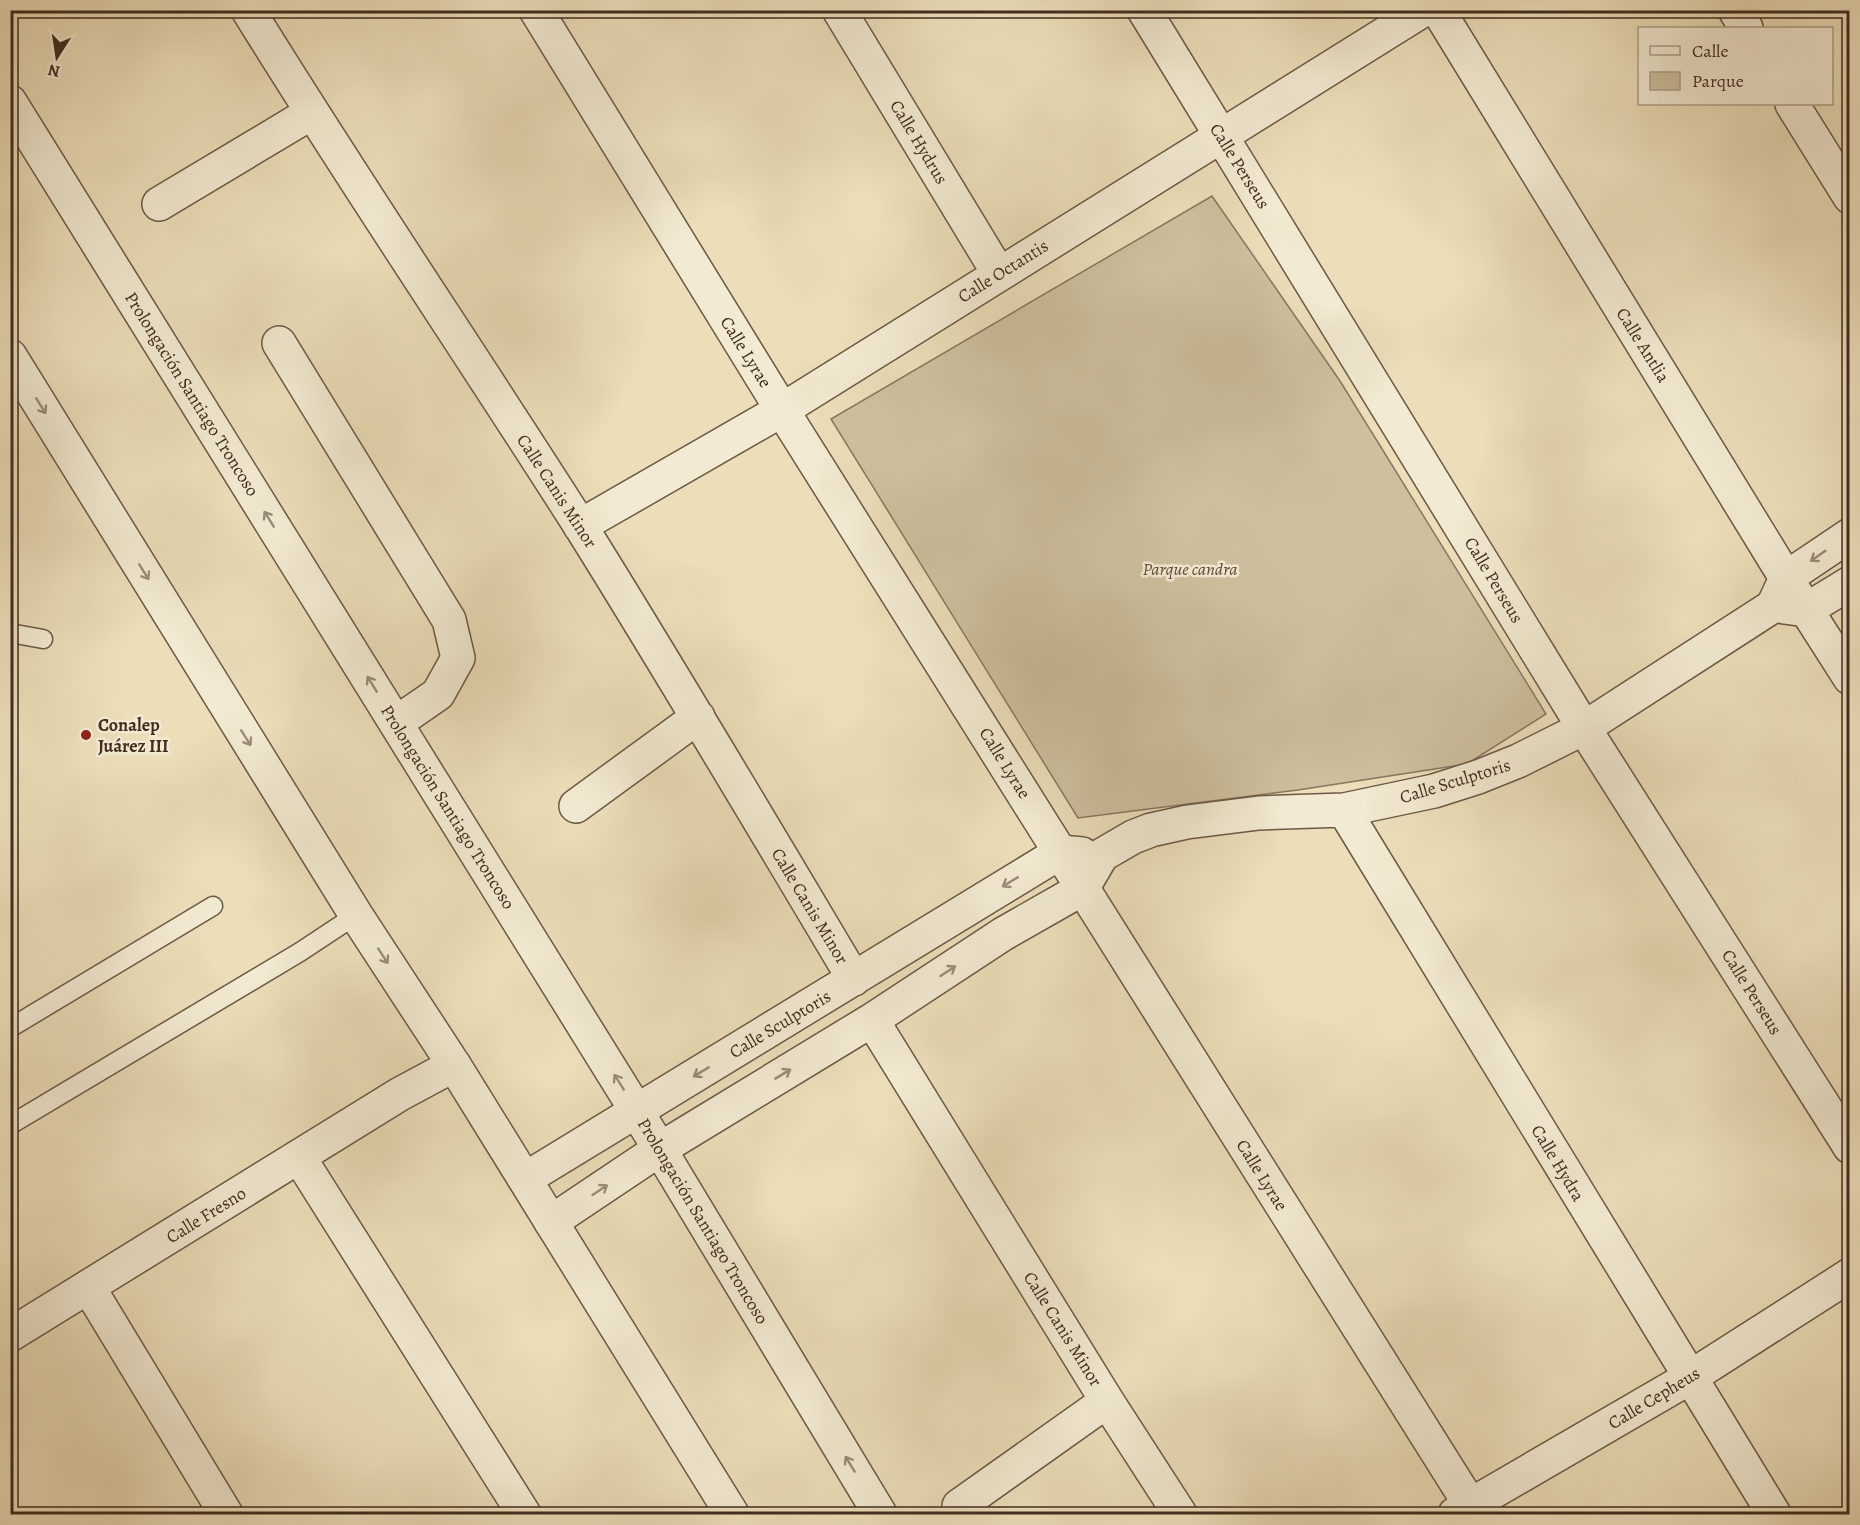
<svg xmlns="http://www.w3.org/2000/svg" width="1860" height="1525" viewBox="0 0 1860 1525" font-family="Alegreya,serif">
<rect width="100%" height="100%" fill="#ebdeb9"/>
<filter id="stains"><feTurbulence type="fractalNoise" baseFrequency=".00333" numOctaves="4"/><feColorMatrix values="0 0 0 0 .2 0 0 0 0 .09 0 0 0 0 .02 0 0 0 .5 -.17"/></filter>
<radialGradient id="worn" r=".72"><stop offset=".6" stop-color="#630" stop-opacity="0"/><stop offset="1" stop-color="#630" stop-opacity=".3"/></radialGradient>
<path fill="#cec09f" stroke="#887660" stroke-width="1.5" d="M1212,196L1340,381L1546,714L1467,764L1298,790L1078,818L831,419Z"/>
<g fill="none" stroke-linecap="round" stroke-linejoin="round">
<g stroke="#6c5846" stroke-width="21">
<path id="service" d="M10,633L43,639
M10,1028L213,906
M10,1125L300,952L356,915"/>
</g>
<g stroke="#6c5846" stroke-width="36">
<path id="minor" d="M248,10C356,185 471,354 581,527C674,676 764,828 854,979
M536,10L782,410L1476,1514
M839,10L999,274
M1144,10L1584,728L1850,1147
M1438,10L1786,578L1850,678
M1735,10L1746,28
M1792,104L1850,197
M159,204L311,113
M279,343L449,620L458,658L438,694L396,723
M580,526L782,410L1423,10
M1784,607L1806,610L1850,583
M576,806L698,717
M1344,810L1774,1514
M872,1020L1107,1401L1180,1514
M299,1157L524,1514
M525,1179L1061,852L1082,854
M551,1222L660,1149L872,1020L1003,934L1082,889L1102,855L1133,837L1151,830L1187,822L1259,813L1344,810L1434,791L1478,777L1518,761L1584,728L1773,606L1786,578L1850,535
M89,1288L226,1514
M10,1335L400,1094L454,1065
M959,1506L1107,1401
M1455,1514L1689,1378L1850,1275"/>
</g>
<g stroke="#6c5846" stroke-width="36">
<path id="tertiary" d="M10,102L636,1110L880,1514
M10,356L356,915L454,1065L732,1514"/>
</g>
<use href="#service" stroke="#f2ead2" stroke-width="18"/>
<use href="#minor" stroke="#f2ead2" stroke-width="33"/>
<use href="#tertiary" stroke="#f2ead2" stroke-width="33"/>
</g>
<defs><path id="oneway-shaft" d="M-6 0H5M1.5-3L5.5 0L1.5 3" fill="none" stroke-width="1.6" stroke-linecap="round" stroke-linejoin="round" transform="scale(1.5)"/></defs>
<g stroke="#9a8b79">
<use href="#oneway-shaft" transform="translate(41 406) rotate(58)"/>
<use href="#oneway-shaft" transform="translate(269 519) rotate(-122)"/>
<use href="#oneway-shaft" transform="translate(1818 556) rotate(145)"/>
<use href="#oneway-shaft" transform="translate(144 572) rotate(58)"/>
<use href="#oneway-shaft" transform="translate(372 684) rotate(-122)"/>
<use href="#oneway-shaft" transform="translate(246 738) rotate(58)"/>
<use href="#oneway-shaft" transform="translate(1010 882) rotate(149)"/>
<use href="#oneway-shaft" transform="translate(383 956) rotate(57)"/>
<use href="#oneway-shaft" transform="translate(948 971) rotate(-33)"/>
<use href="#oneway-shaft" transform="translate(701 1072) rotate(149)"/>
<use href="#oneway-shaft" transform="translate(783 1074) rotate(-31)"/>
<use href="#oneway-shaft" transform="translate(619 1082) rotate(-122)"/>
<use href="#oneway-shaft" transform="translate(600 1190) rotate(-34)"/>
<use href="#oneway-shaft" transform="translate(850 1464) rotate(-121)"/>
</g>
<circle fill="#8f2418" stroke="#f2ead2" stroke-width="2" cx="86" cy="735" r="6"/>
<g text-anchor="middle" stroke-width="5" stroke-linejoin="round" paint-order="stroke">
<g font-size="18" fill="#422c20" stroke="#f2ead2">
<text transform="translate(919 142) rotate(59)" y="6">Calle Hydrus</text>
<text transform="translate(1240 166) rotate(58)" y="6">Calle Perseus</text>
<text transform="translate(1003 271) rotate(-32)" y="6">Calle Octantis</text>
<text transform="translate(1643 345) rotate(58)" y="6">Calle Antlia</text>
<text transform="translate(746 352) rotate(58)" y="6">Calle Lyrae</text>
<text transform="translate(192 394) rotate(58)" y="6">Prolongación Santiago Troncoso</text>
<text transform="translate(557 491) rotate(57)" y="6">Calle Canis Minor</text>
<text transform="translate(1494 580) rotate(59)" y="6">Calle Perseus</text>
<text transform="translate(1005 763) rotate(58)" y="6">Calle Lyrae</text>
<text transform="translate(1455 781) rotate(-17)" y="6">Calle Sculptoris</text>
<text transform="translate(448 807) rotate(58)" y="6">Prolongación Santiago Troncoso</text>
<text transform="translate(810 906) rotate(59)" y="6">Calle Canis Minor</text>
<text transform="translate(1752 992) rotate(58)" y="6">Calle Perseus</text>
<text transform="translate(780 1024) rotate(-31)" y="6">Calle Sculptoris</text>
<text transform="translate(1558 1163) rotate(59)" y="6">Calle Hydra</text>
<text transform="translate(1262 1175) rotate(58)" y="6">Calle Lyrae</text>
<text transform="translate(206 1215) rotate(-32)" y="6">Calle Fresno</text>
<text transform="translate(703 1221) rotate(59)" y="6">Prolongación Santiago Troncoso</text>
<text transform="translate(1063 1329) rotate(58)" y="6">Calle Canis Minor</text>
<text transform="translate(1654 1398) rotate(-31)" y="6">Calle Cepheus</text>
</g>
<g font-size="18" font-style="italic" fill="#5e4a39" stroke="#f2ead2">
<text x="1190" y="575">Parque candra</text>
</g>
<g font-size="18" font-weight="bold" fill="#422c20" stroke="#f2ead2" text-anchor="start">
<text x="98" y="731">Conalep<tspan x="98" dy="21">Juárez III</tspan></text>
</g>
</g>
<rect width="1860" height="1525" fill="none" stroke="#ebdeb9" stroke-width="36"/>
<rect x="12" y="12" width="1836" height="1501" fill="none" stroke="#422c20" stroke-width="3"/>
<rect x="18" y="18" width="1824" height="1489" fill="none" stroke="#422c20" stroke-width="1.5"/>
<rect x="1638" y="27" width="195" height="78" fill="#f2ead2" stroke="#ac9e8b" stroke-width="1.5"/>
<rect x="1650" y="46" width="30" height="9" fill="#f2ead2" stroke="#ac9e8b" stroke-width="1.5"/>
<text x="1692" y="57" font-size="18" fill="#422c20">Calle</text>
<rect x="1650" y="72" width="30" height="18" fill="#cec09f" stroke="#ac9e8b" stroke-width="1.5"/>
<text x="1692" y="87" font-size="18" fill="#422c20">Parque</text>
<g transform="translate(57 57) rotate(192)" stroke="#f2ead2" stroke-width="4.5" paint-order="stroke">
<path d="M0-4.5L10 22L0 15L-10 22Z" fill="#422c20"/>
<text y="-9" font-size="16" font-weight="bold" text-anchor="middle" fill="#422c20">N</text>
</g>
<rect width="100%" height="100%" filter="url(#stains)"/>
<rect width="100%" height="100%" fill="url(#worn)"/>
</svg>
